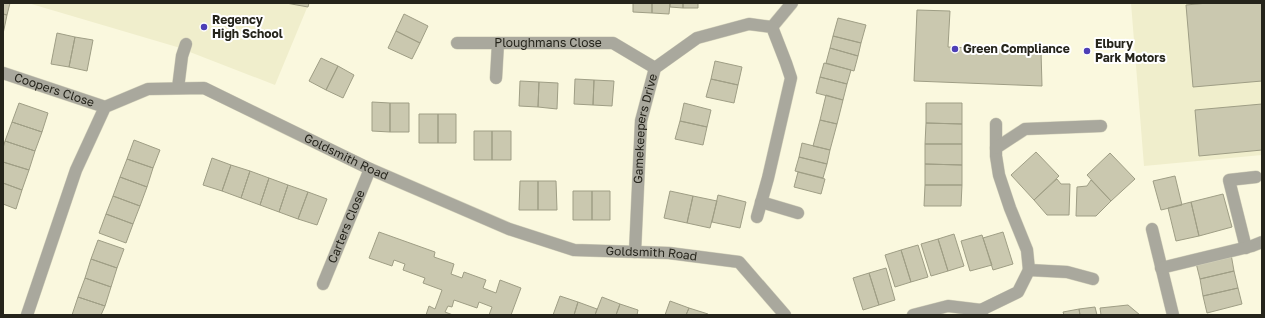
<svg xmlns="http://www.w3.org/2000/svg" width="1265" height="318" viewBox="0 0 1265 318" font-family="'Golos Text',sans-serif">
<rect width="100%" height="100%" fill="#faf8de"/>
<path fill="#f0eecc" d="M28,3H309L275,85L177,47Z
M1131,3H1262V155L1144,166Z"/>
<path fill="#cac8af" stroke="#9f9e85" d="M3,3H10L7,15L3,14Z
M286,3H309L308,7Z
M633,3H652V13L633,12Z
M652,3H670L669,14L652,13Z
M670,3H683V8L670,7Z
M683,3H698V8H683Z
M1208,3H1262V81L1193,87L1186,5Z
M917,10L950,11L948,47L1041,51L1042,86L914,81Z
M3,14L7,15L3,34Z
M404,14L428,26L420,43L396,31Z
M838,18L866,25L861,43L833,36Z
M396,31L420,43L412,59L388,48Z
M57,33L75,37L69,67L51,64Z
M833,36L861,43L858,56L830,48Z
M75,37L93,40L87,71L69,67Z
M830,48L858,56L854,71L826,63Z
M321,58L338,66L326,90L309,81Z
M715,61L742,67L738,85L711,79Z
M824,63L851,70L847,84L820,77Z
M338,66L354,75L343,98L326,90Z
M820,77L847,84L843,100L816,93Z
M575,79L594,80L593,105L574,104Z
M711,79L738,85L734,103L706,97Z
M594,80L614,81L612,106L593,105Z
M520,81L539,82L538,107L519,106Z
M539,82L558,83L557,109L538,107Z
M826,95L843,100L837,124L820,120Z
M372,102L390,103V132L372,131Z
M19,103L48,113L42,132L12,122Z
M390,103H409V132H390Z
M684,103L711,110L707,127L680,121Z
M926,103H962V124L926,123Z
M1262,104V150L1199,156L1195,110Z
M419,114H438V143H419Z
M438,114H456V143H438Z
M820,120L837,124L830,150L813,146Z
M680,121L707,127L703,145L675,139Z
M12,122L42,132L35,151L5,141Z
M926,123L962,124V144H925Z
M474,131H492V160H474Z
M492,131H511V160H492Z
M134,140L160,150L153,168L127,159Z
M5,141L35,151L29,170L3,162V148Z
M802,143L830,150L827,164L799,157Z
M925,144H962V165L925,164Z
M1036,152L1059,176L1034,200L1011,175Z
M1110,153L1135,179L1111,201L1087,175Z
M799,157L827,164L823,178L795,171Z
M212,158L231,165L222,191L203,185Z
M127,159L153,168L147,187L120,177Z
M3,162L29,170L22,190L3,183Z
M925,164L962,165V185H925Z
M231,165L250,171L241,198L222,191Z
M250,171L269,178L260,205L241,198Z
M798,172L825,179L821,194L794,187Z
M1175,176L1182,205L1161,210L1153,181Z
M120,177L147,187L140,206L113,196Z
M269,178L288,185L279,212L260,205Z
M1057,179L1061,184H1070L1069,215H1047L1034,200Z
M1091,180L1111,201L1096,216H1076L1077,187L1087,186Z
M520,181H538V210H519Z
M538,181H556L557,210H538Z
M3,183L22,190L16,209L3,204Z
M288,185L308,192L298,219L279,212Z
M925,185H962L961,206H924Z
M573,191H592V220H573Z
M592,191H610V220H592Z
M670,191L693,196L687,223L664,218Z
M308,192L327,199L317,225L298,219Z
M1223,194L1232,227L1199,236L1191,202Z
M718,195L746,202L740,228L712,222Z
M113,196L140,206L133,224L106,214Z
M693,196L717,201L710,228L687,223Z
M1191,202L1199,236L1176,241L1168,208Z
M106,214L133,224L126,243L99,233Z
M379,232L435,252L434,257L454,264L451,274L462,278L464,272L486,280L483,288L496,293L500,280L521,288L511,315H489L492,307L479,302L477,308L454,300L452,307L448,306L445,312L453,315H426L429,306L435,309L442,290L423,283L425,278L403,270L405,264L394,260L392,266L369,258Z
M1003,232L1013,264L993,270L983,238Z
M954,234L964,266L948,271L938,239Z
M982,235L992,265L970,271L961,241Z
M938,239L948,271L931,276L921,244Z
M98,240L124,249L117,268L91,259Z
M918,245L928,277L911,282L901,250Z
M901,250L911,282L895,287L885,255Z
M1231,254L1234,271L1200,279L1196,263Z
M91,259L117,268L111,287L85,278Z
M886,268L895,300L879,305L869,273Z
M1234,271L1238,288L1203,296L1200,279Z
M869,273L879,305L863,310L853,278Z
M85,278L111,287L105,306L78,297Z
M1238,288L1242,304L1207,313L1203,296Z
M560,296L578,302L574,315H553Z
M78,297L105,306L101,315H72Z
M602,297L620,304L616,315H595Z
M670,301L689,308L686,315H665Z
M578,302L597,309L595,315H574Z
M620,304L638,310L637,315H616Z
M1128,305L1140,315H1101L1100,308Z
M1095,307L1097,315H1080L1079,309Z
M689,308L708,314V315H686Z
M1079,309L1080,315H1064L1063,312Z"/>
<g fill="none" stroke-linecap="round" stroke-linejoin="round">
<g stroke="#d4d2bb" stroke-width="13">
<g id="minor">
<path d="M772,27L792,3"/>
<path id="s1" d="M457,43H613L655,68"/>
<path id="s2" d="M3,73L105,107"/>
<path d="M496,78L498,43"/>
<path d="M178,88L182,56L186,44"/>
<path d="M996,124V156L999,175L1010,208L1027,250L1029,270"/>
<path d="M996,148L1025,129L1101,126"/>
<path d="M761,202L798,213"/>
<path d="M1152,229L1173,315"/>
<path d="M1246,248L1229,180L1256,177"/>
<path id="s3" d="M635,252L641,121L655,68L697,38L749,24L772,27L786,63L791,78L768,178L757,217"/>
<path d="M1161,268L1252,246L1262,242"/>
<path d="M1029,270L1067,272L1093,279"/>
<path id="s4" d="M323,284L370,169"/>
<path d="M981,310L1018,292L1029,270"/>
<path id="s5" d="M27,315L76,170L105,107L148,89L204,88L370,169L509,229L574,250L669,253L739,262L785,315"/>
<path d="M913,315L948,306L981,310L982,315"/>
</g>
</g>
<use href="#minor" stroke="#a9a89d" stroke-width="12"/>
</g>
<g fill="#4d3fb6" stroke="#fff" stroke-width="1.5">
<circle cx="204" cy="27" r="4"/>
<circle cx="955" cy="49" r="4"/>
<circle cx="1087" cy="51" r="4"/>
</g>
<g text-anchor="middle" stroke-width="4" stroke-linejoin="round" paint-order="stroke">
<g font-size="12" font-weight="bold" fill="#25241b" stroke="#fff" text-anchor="start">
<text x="212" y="24">Regency<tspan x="212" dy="14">High School</tspan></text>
<text x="1095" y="48">Elbury<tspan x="1095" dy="14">Park Motors</tspan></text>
<text x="963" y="53">Green Compliance</text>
</g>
<g font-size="12" fill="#25241b" stroke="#fff">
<text dy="4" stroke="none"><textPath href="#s1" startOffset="91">Ploughmans Close</textPath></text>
<text dy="4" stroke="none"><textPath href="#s2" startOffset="54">Coopers Close</textPath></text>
<text dy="4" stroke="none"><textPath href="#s3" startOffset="124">Gamekeepers Drive</textPath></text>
<text dy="4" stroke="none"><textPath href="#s5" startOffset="483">Goldsmith Road</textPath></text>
<text dy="4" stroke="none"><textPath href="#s4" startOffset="62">Carters Close</textPath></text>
<text dy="4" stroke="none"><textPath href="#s5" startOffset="807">Goldsmith Road</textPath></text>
</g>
</g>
<rect width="1265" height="318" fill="none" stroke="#25241b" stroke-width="8"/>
</svg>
